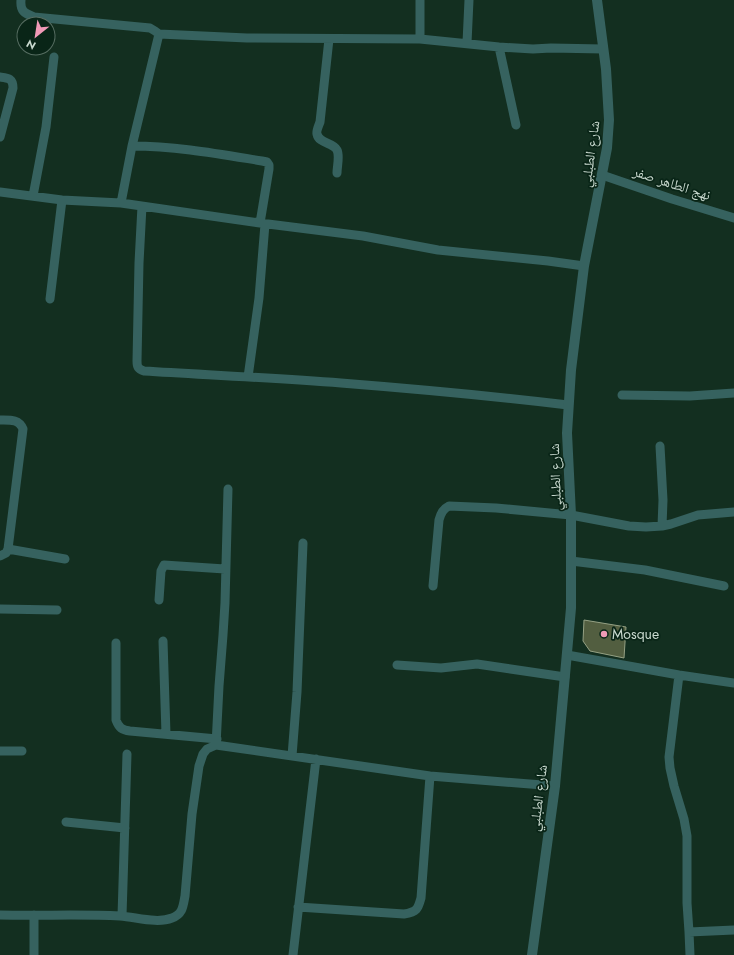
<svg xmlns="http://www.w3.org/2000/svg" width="734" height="955" viewBox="0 0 734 955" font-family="Jost,'Noto Naskh Arabic',sans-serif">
<rect width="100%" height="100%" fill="#132f20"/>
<path fill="#525e40" stroke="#95a184" d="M584,620L626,627L624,658L590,651L583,641Z"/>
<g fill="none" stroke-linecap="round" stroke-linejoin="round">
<path stroke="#36625f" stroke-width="9" d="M21,0C20,11 24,13 34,17L150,28L155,31L159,34L247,38L420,39L499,47L533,49L551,48L603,49
M329,39L320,122C319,125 316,131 317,134C319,144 333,142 337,150C340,156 337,166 337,173
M420,39V0
M467,43L469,0
M499,47L516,125
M0,77C8,78 13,78 13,88L0,137
M132,146C176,146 219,154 262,161L267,162L269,165V169L260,223
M602,175L672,199L734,218
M0,192L62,200L121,203L260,223L363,236L438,250L548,261L584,266
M33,196L46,127L54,57
M121,203L132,146L159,34
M142,206L139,263L137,361C137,367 138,369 144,371C210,375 275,378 341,383C417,389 493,396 568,405
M50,299L62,200
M248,377L259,298L265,224
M622,395L690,396L734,393
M0,420C10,420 19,419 23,429L8,549
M662,526L671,524L698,515L734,512
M0,556L6,553L8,549L65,559
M571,561L645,570L724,586
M433,586L439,520C441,513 443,509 449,506L496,508L571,515L629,526L646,527L662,526L663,500L660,446
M159,600L161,571L164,565L179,566L225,569
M0,609L57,610
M163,641L166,734
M116,643V720C119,728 122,730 130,731L217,739
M567,655L679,675L734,683
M397,665L441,668L477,664L565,677
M679,675L669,757L670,768L674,786L684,819L687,836V903L689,932L690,955
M216,745L219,686L223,635L225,603L228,489
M0,751H22
M292,756L297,692L303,543
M66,822L125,828
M298,907L404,914C417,912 418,909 421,898L430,776
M0,915C40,916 80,914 120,916C136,917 157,924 172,918C183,914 183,906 185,896L192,814L199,766L203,754L207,749L216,745L430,776L555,786
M34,915V955
M122,916L127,754
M689,932L734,930
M293,955L316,759"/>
<path stroke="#36625f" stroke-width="10" d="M532,955L555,786L571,608V515L567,433L571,370L584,266L607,148L609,120L606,69L597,0"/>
</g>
<circle fill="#f09ab7" stroke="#092517" stroke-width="1.5" cx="604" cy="634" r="4"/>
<g text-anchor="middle" stroke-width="3.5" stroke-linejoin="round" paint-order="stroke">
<g font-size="14" fill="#c9d9cf" stroke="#092517">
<text transform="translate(590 154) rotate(-82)" y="5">شارع الطبلبي</text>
<text transform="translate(672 183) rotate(18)" y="5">نهج الطاهر صفر</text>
<text transform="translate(555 477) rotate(-92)" y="5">شارع الطبلبي</text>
<text transform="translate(538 798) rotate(-83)" y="5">شارع الطبلبي</text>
</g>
<g font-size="14" fill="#c9d9cf" stroke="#092517" text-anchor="start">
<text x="612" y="639">Mosque</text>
</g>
</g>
<g transform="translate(36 36) rotate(210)"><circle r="19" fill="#092517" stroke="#566d61"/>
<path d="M0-3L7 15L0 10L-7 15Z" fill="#f09ab7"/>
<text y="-6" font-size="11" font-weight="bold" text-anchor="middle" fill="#c9d9cf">N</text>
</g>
</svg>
